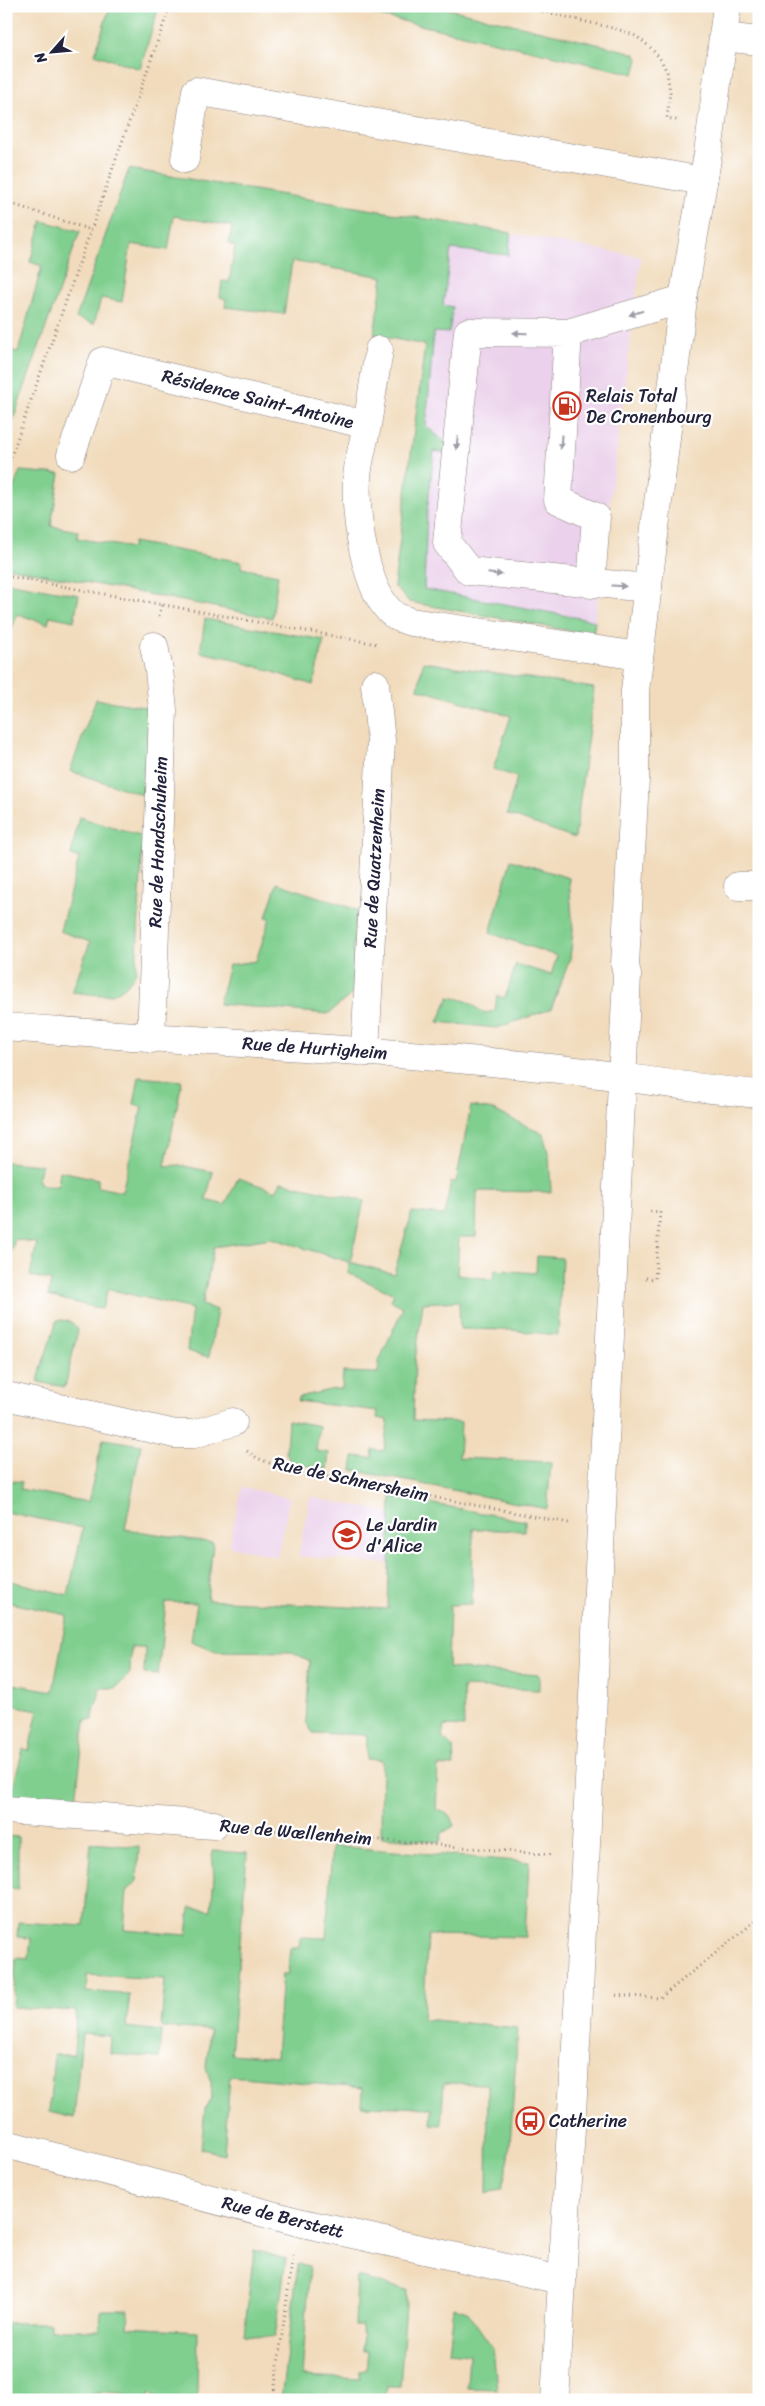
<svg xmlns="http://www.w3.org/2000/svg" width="765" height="2406" viewBox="0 0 765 2406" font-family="Sriracha,sans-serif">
<rect width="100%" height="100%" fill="#fff"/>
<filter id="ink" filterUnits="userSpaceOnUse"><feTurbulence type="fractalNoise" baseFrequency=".02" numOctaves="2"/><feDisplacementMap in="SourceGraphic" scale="10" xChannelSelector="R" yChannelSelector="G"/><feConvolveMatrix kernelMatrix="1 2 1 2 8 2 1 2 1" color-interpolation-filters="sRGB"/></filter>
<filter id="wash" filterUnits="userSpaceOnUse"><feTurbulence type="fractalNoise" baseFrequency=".0096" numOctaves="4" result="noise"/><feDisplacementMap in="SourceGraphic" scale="20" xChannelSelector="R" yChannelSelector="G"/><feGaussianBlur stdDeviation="1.12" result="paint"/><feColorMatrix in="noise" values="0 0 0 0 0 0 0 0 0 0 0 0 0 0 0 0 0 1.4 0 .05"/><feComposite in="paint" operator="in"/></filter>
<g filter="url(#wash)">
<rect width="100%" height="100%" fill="#f1dbbc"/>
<path fill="#ebd1eb" d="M434,220L641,257L593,635L409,602L394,586L425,345Z
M242,1487L290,1498L277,1557L229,1546Z
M310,1497L391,1513V1564L298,1556Z"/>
<path fill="#80cf8f" stroke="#517865" d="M110,6H159L140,69L95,54Z
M337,6H436L626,51L636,55L638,59L634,74Z
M129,169L511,233L508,255L451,249L443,305L453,307L449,333L434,332L426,426L446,443V453L434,451L427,512L424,589L595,621L593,635L409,602L394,586L425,345L374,335L383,277L292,261L284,314L225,307L226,299L220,297L222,281L229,282L235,246L229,244L232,226L174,216L168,250L131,244L122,302L101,298L94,324L76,318Z
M42,221L80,231L6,440V349L18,352L42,266L30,262Z
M20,471L60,474L51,526L78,531L77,538L132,548L133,542L242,562L241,568L278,575L272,618L6,567V507Z
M6,582L79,595L74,621L50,616L48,624L17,614L12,629L6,627Z
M205,619L324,640L313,685L230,658L200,652Z
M423,662L594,688L575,838L507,814L517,777L493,769L511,716L418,689Z
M96,699L150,708L143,795L70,771Z
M79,817L143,837L136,971C121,1002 101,995 72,992L90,942L60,931L79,858L71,855Z
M511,860L569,878L573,930L570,959L551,1009L497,1028L438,1022L449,997C454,998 460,999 466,1001C478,1005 480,1018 495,1010L497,996L505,998L516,964L551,975L557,956L490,933Z
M277,883L357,910L353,948V993L328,1014L219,1004L229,965L256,961L270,918L266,917Z
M139,1077L182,1081L165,1166L179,1165L213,1172L206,1200L225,1205L238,1178L276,1191L281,1182L364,1201L350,1262L394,1274L412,1212L444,1215L451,1182H456L471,1106L493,1110L543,1134L549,1156L551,1192L477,1191L476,1237H459L457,1275L493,1279L495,1270L536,1273L537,1256L562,1258L558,1335L511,1330L460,1329L459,1301L423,1303L415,1361L413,1420L461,1422L459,1458L551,1462L547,1509L352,1470L354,1456L372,1458L373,1450L384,1451L388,1420L377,1418L378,1411L298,1401L299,1397L334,1389H342L343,1372L378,1373L379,1361L403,1308L391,1300L394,1294L348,1273L349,1262L271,1238L214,1247L202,1305L217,1310L209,1357L187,1351L192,1309L108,1289L102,1309L48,1296L51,1280L30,1276L37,1243L15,1239L11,1253L6,1252V1162L42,1165L38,1175L39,1182L45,1186H58L60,1171L98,1179V1187L122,1192L142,1107L134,1104Z
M57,1320C67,1320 73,1321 78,1330L65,1387L38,1382C42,1361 51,1341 57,1320Z
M288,1420L319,1426L316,1451L329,1453L327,1469L291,1463L286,1453Z
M103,1439L141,1445L125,1529L213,1543L207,1600L388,1609L391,1496L525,1521V1531L473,1529L472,1604L450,1605L448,1668L539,1675V1690L463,1687L464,1727L444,1726L442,1737L453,1748L454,1766H438L436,1810C445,1813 453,1814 454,1826L442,1833L440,1842L381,1837L382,1760L366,1759L367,1735L313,1733L306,1722L310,1661L292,1652L216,1651L191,1641L197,1603L166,1602L158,1675L144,1674L145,1647H131L130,1673L116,1688H100C99,1701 93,1707 93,1720H85L76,1800L11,1795L23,1749L29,1750L38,1710L6,1704V1683L53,1691L67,1615L6,1602V1580L68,1595L83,1528L6,1512V1480L22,1482L20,1489L88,1502Z
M6,1836L18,1837V1889L6,1887Z
M91,1843L139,1847L137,1881L127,1890L124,1930L187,1935L190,1908L211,1910L214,1877L212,1851L247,1853L231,2054L276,2058L282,1974H288L290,1948H299L300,1937L326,1938L332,1846L529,1862L525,1937L428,1935L423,2019L518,2028L509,2158L502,2188L487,2194L488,2084L444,2083L441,2125L431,2124L432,2108L362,2106L363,2088L230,2076L224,2154L201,2149L205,2109L212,2097L211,2082L206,2068L210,2030L161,2027L165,1979L87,1975L86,1992L130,1994L126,2027L161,2031L159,2058L110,2054L111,2036L82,2034L74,2118L49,2112L54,2055H74L76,2011L13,2007L16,1958L29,1959L31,1938L17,1937L18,1922L84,1926Z
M254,2250L286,2259L275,2337L244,2335Z
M298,2264L310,2266L302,2376L360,2379V2371L366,2370L368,2351H363L362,2326H355L357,2277L407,2290L400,2387H386L384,2400H281Z
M454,2307L467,2311L493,2348L497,2389L467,2388L469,2354L449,2352Z
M101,2310H129L128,2327L198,2331L197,2400H159L149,2393V2400H131L123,2393L94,2392L93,2400H6V2323H50V2330H100Z"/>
</g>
<g filter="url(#ink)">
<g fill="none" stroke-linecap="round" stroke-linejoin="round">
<g stroke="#8a7e7c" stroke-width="29">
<path id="minor" d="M723,37L759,41
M185,159L196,91L703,181
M568,333L468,332L447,543L469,571L648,588
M367,425L379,350
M71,455L103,361L367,425C364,442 358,460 357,478C355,514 364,591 394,615C398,618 406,620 411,622L639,656
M591,584L596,517L558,500L568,333L683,299
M738,886H759
M6,1027C184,1041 363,1048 540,1067C613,1074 685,1088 759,1094
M151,1039L163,710L159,670L154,646
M365,1052L381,741L375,684
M6,1396L175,1434H194L233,1422
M6,1810L214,1825
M6,2144L298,2222L561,2280"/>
</g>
<g stroke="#8a7e7c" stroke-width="29">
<path id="major" d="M555,2400L579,1993L627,975L625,965L635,779V691L683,299L708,153L727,6"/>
</g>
<path stroke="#8a7e7c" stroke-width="3" stroke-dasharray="1 4" stroke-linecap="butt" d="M518,6L617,29L636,36L651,48L661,60L667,72L670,92L667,118L680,121
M6,202L91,230
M6,471L170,6
M6,576L377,644
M159,616L162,604
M646,1278L655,1279L660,1212L648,1211
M247,1451L257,1458L285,1469L569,1523
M245,1828L552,1855
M611,1995L660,1998L759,1918
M273,2400L293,2255"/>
<use href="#minor" stroke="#fff" stroke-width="28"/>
<use href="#major" stroke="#fff" stroke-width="28"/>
</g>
<defs><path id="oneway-solid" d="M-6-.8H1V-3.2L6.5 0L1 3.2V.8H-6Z" transform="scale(1.25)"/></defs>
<g fill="#9c9ca7">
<use href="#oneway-solid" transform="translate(636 313) rotate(163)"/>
<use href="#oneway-solid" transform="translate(520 333) rotate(-179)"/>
<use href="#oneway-solid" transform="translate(561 442) rotate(94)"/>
<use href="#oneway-solid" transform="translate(457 443) rotate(96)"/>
<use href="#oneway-solid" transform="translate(495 574) rotate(6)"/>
<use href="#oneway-solid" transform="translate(619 586) rotate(4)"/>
</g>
</g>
<defs>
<g id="fuel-ring" transform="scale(1.4375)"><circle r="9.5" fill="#fff" stroke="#c8321e" stroke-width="1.5"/><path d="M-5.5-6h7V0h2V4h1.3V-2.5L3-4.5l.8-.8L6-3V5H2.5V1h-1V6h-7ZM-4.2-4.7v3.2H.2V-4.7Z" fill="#c8321e"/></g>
<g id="school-ring" transform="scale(1.4375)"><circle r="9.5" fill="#fff" stroke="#c8321e" stroke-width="1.5"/><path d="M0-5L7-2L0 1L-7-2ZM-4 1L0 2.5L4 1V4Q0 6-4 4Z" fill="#c8321e"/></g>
<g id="bus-ring" transform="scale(1.4375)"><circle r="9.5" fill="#fff" stroke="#c8321e" stroke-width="1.5"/><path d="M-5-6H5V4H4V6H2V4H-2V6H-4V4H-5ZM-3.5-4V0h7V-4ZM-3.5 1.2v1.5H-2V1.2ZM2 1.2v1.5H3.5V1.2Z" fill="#c8321e"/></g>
</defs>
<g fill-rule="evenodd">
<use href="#fuel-ring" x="567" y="406"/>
<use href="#school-ring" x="347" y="1535"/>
<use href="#bus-ring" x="530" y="2121"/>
</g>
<g text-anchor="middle" stroke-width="4.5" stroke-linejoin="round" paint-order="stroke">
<g font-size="18" fill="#22223b" stroke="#fff" text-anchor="start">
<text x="586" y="402">Relais Total<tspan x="586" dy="21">De Cronenbourg</tspan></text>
<text x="366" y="1531">Le Jardin<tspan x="366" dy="21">d'Alice</tspan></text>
<text x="549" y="2127">Catherine</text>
</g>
<g font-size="18" fill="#22223b" stroke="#fff">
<text transform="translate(258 399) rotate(14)" y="6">Résidence Saint-Antoine</text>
<text transform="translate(158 842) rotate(-88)" y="6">Rue de Handschuheim</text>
<text transform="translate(374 868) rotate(-87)" y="6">Rue de Quatzenheim</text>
<text transform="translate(315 1048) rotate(4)" y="6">Rue de Hurtigheim</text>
<text transform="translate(351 1479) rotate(12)" y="6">Rue de Schnersheim</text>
<text transform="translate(296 1832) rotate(5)" y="6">Rue de Wœllenheim</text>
<text transform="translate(283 2217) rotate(14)" y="6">Rue de Berstett</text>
</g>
</g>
<rect width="765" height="2406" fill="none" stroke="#fff" stroke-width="25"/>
<g transform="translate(52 52) rotate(243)" stroke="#ffffff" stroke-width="4" paint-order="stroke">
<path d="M0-4L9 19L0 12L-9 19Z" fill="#22223b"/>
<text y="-8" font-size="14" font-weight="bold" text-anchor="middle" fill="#22223b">N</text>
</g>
</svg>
